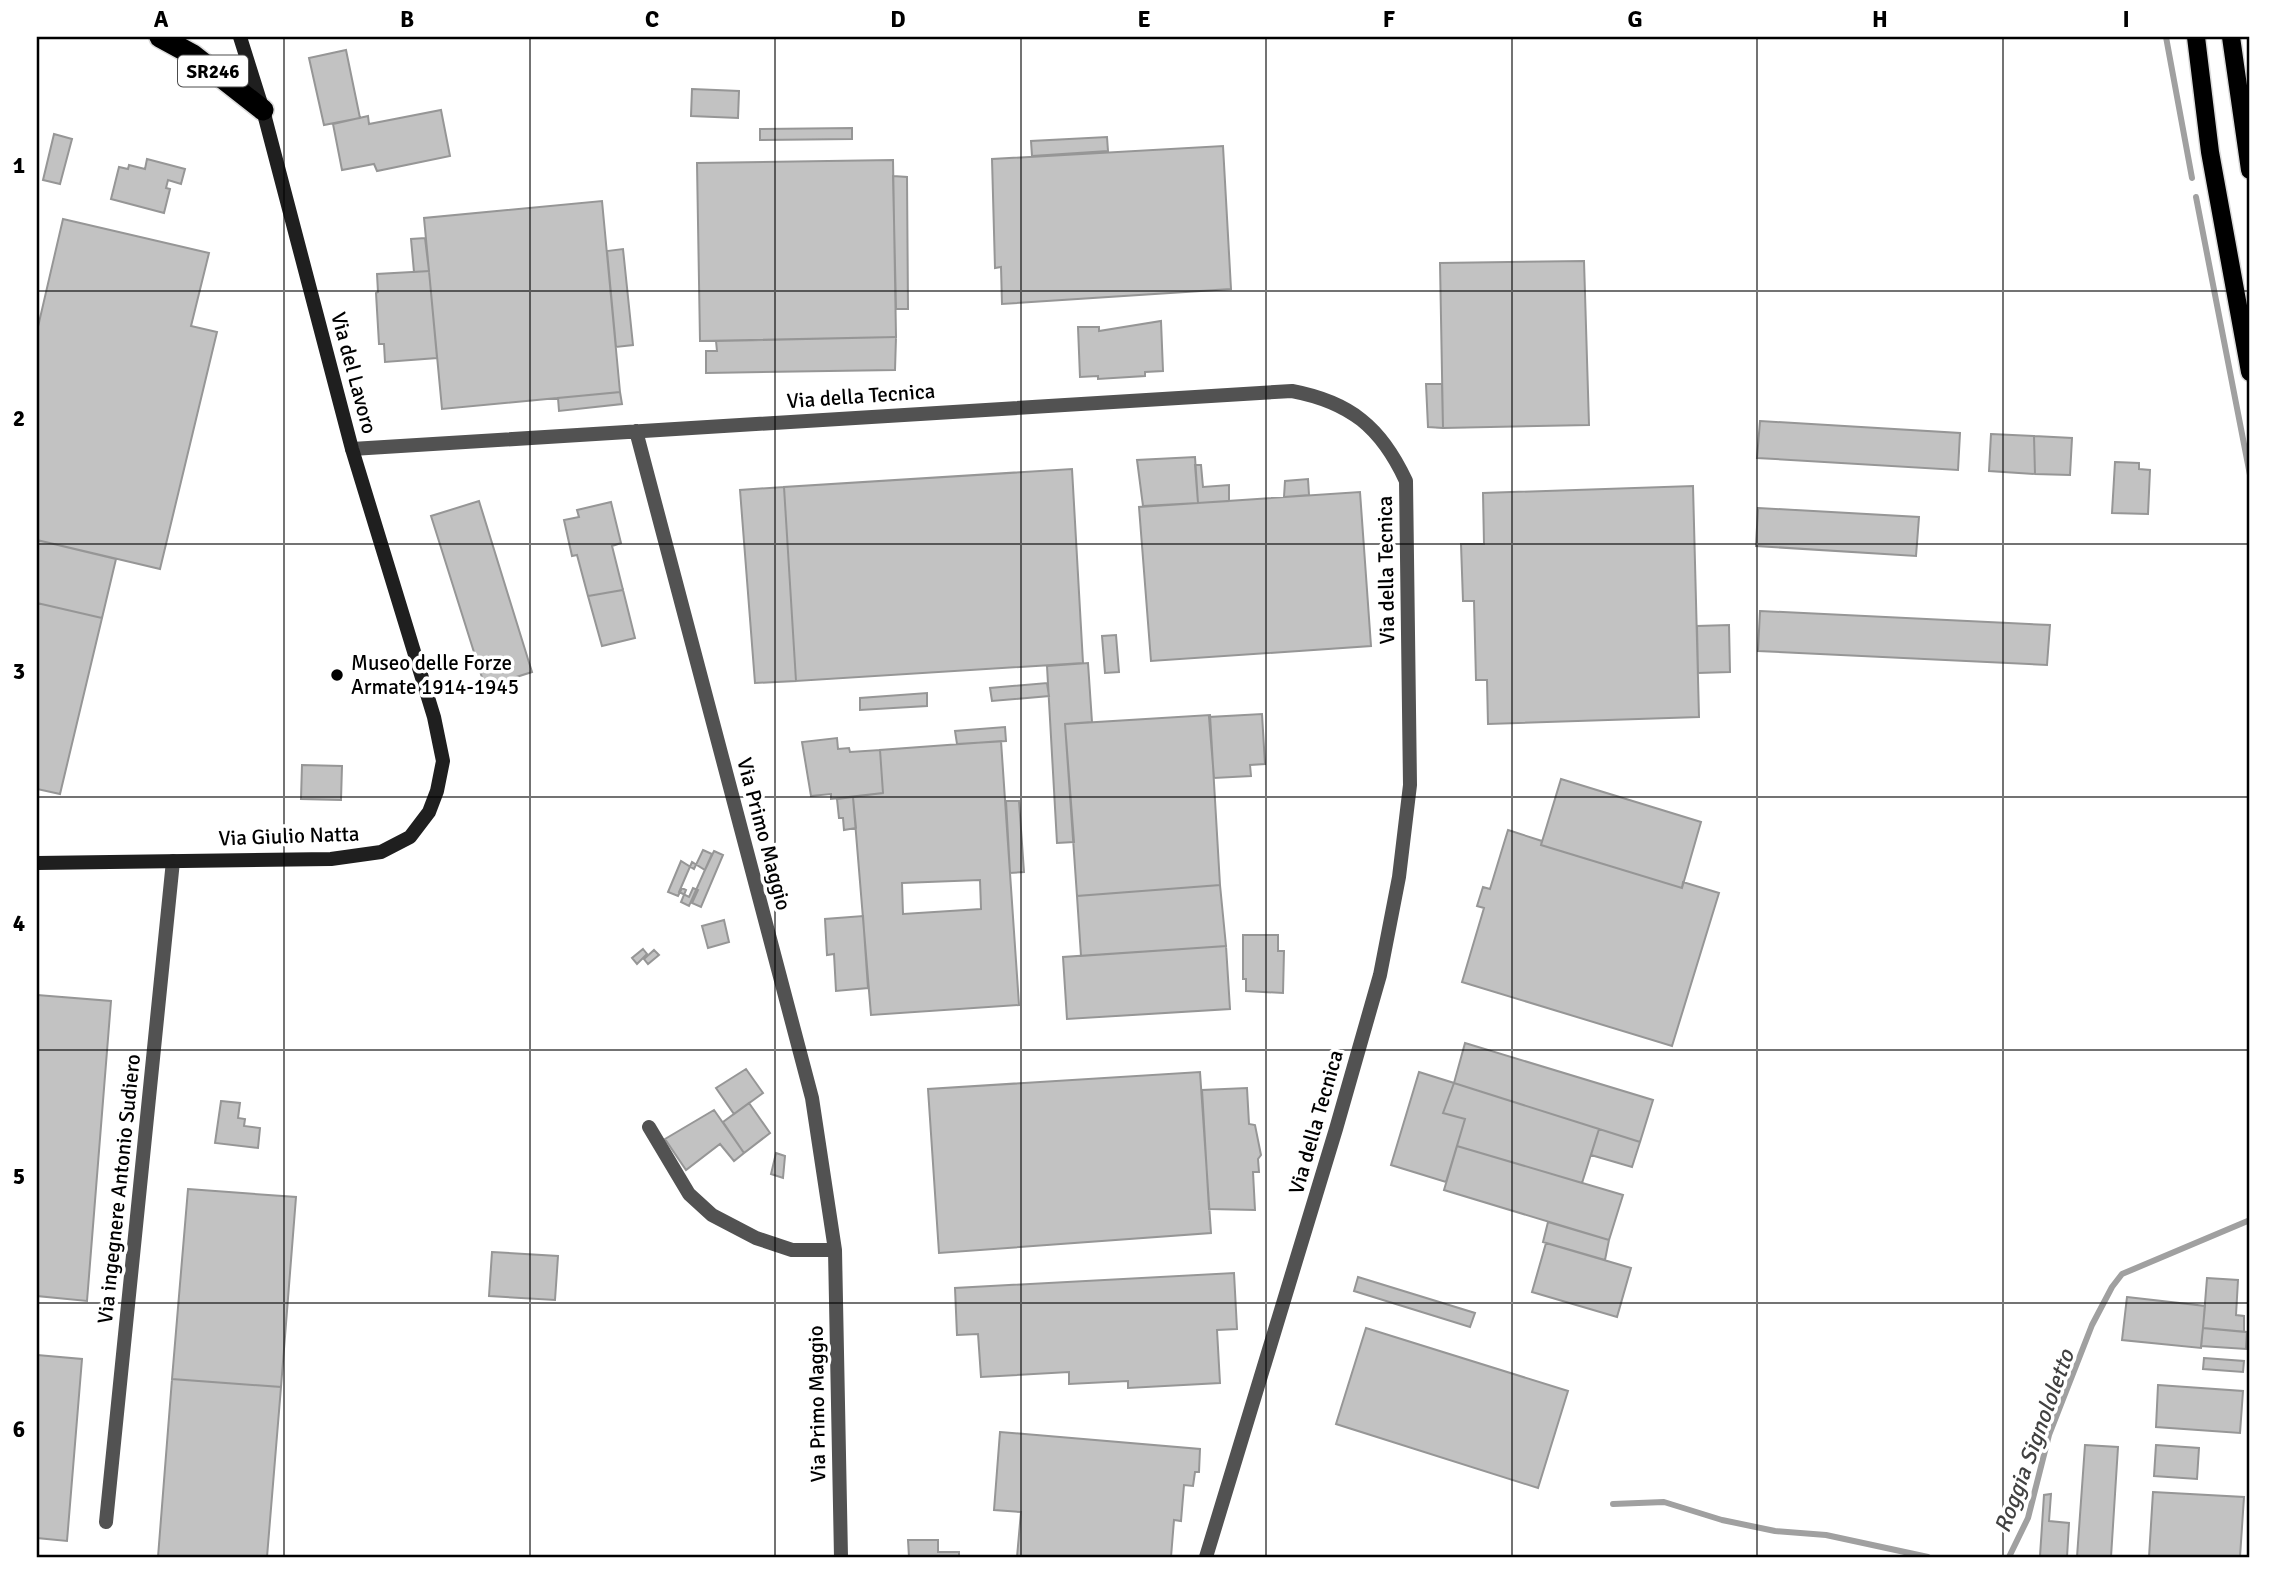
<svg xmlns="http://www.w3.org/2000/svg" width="2287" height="1594" viewBox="0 0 2287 1594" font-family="Signika,sans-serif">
<rect width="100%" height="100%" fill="#fff"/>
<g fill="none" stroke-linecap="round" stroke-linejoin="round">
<path stroke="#a0a0a0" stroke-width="6" d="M2166,37L2192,178
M2196,197L2250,475
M1613,1504L1664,1502L1722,1520L1775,1531L1826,1535L1928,1557
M2009,1557L2028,1518L2049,1435L2092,1325L2112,1287L2122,1274L2250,1220"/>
</g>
<path fill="#c2c2c2" stroke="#969696" stroke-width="2" fill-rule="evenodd" d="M346,50L360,118L324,125L309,58Z
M692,89L739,91L738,118L691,116Z
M441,110L450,156L377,171L374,164L342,170L333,124L368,116L369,124Z
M852,128V139L760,140V129Z
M54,134L72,139L60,184L43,180Z
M1107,137L1108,151L1032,156L1031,141Z
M1223,146L1231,289L1002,304L1001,267L995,268L992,159Z
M147,159L185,169L181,184L168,180L166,188L170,189L164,213L111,199L119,167L128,169L129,165L145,169Z
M893,160L896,337L700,341L697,163Z
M893,176L907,177L908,309H896Z
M602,201L620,392L442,409L424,218Z
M63,219L209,253L191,326L217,332L160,569L37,540V331Z
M425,238L429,271L414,272L411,239Z
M623,249L633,345L616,347L607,251Z
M1584,261L1589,425L1443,428L1440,263Z
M429,271L437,358L385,362L384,344H379L376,293L378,292L377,274Z
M1161,321L1163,371L1145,372V376L1098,379V376L1080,377L1078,327H1099V331Z
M896,337L895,370L706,373V351H717L716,341Z
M1426,384H1442L1443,428L1428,427Z
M620,392L622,404L559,411L558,398Z
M1760,421L1960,433L1958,470L1757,458Z
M1991,434L2034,436L2035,474L1989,471Z
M2034,436L2072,438L2070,475L2035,474Z
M1195,457L1198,503L1143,506L1137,460Z
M2115,462L2139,463V469L2150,470L2148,514L2112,513Z
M1195,465H1201L1203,487L1229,485V501L1198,503Z
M1072,469L1083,663L796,681L784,487Z
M1308,479L1309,495L1284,497L1285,481Z
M1693,486L1699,717L1488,724L1487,680H1476L1474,601H1463L1461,544H1484L1483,493Z
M784,487L796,681L755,683L740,490Z
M1360,492L1371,646L1151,661L1139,507Z
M479,501L532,672L485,687L431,516Z
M611,502L621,543L612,546L623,590L588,596L577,555L572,556L564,520L579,517L577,510Z
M1758,508L1919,517L1916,556L1756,546Z
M37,540L116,559L102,618L37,603Z
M623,590L635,638L602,646L588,596Z
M37,603L102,618L60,794L37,789Z
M1760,611L2050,625L2047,665L1758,651Z
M1729,625L1730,672L1698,673L1697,626Z
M1116,635L1119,672L1105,673L1102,636Z
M1088,663L1092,722L1065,724L1074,842L1057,843L1047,666Z
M1047,683L1049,696L992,701L990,688Z
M927,693V706L860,710V698Z
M1262,714L1265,764L1250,765L1251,776L1214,778L1209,717Z
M1210,715L1220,885L1077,896L1065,724Z
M1005,727L1006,741L957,744L955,731Z
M837,738L838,749L849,748L850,752L880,750L883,793L831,799V794L811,796L802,742Z
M1001,741L1019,1005L871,1015L853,797L883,793L880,750ZM980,880L981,909L903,914L902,883Z
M302,765L342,766L341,800L301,799Z
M1561,779L1701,822L1682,888L1541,845Z
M853,797L856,828L844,830L843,818H839L837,799Z
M1006,801H1019L1024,872L1010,873Z
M1508,830L1542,841L1541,845L1682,888L1683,882L1719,893L1672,1046L1462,982L1484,908L1477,906L1483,887L1490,889Z
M703,850L712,854L689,906L681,902L686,890L682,888L678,896L668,892L681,861L694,869Z
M714,851L723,855L701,907L692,903L698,890L693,888L689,897L679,892L692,862L705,870Z
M1220,885L1226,946L1081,956L1077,896Z
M863,916L868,988L836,991L834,954L827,955L825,919Z
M724,920L729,942L708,948L702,926Z
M1243,935H1278V951H1284L1283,993L1246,991V979H1243Z
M1226,946L1230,1009L1067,1019L1063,957Z
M643,949L647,954L637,964L632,958Z
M654,950L659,955L648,964L644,959Z
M37,995L111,1001L87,1301L37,1296Z
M1465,1043L1653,1100L1640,1142L1454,1083Z
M746,1069L763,1093L734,1114L716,1088Z
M1200,1072L1211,1233L939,1253L928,1089Z
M1419,1072L1454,1083L1443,1113L1465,1119L1446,1182L1391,1165Z
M1454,1083L1599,1129L1582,1183L1457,1146L1465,1119L1443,1113Z
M1247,1088L1249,1124L1255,1125L1261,1155L1258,1159L1259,1172H1253L1255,1210L1209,1209L1202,1090Z
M221,1101L240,1103L238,1118L245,1119L244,1126L260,1128L258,1148L215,1143Z
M749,1103L770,1133L744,1153L723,1122Z
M714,1110L744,1153L734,1161L720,1144L686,1170L665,1139Z
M1599,1129L1640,1142L1632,1167L1591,1155Z
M1457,1146L1623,1195L1609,1240L1444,1190Z
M776,1153L785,1156L783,1178L771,1174Z
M188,1189L296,1197L281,1387L172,1379Z
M1548,1222L1609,1240L1605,1260L1543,1242Z
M1546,1243L1631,1268L1617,1317L1532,1292Z
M492,1252L558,1256L555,1300L489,1296Z
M1234,1273L1237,1329L1217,1330L1220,1383L1128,1388V1381L1069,1384V1372L981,1377L978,1334L957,1335L955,1288Z
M1358,1277L1475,1313L1470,1327L1354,1291Z
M2207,1278L2238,1280L2236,1315L2244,1316V1332L2203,1328Z
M2127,1297L2205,1306L2201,1348L2122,1340Z
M1366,1328L1568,1391L1538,1488L1336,1424Z
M2203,1328L2247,1332L2246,1349L2201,1346Z
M37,1355L82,1359L67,1541L37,1538Z
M2204,1358L2244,1361L2243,1372L2203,1369Z
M172,1379L281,1387L267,1557H158Z
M2158,1385L2243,1391L2240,1433L2156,1427Z
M1000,1432L1200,1449L1199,1472H1195L1193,1486L1184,1485L1181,1521L1174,1520L1171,1557H1017L1021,1512L994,1510Z
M2085,1445L2118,1447L2111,1557H2077Z
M2156,1445L2199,1448L2197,1479L2154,1476Z
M2153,1492L2244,1497L2240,1557H2149Z
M2051,1494L2049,1521L2069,1523L2067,1557L2040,1556L2044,1495Z
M908,1540H938V1552H959V1557H909Z"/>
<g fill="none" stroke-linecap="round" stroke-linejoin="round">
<g stroke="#dbdbdb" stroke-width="21">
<path id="primary" d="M2196,37L2210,152L2250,372
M2231,37L2250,170"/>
</g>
<g stroke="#dbdbdb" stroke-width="24">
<path id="highway" d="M160,37L193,55L263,110"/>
</g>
<path stroke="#525252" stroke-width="14" d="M636,431L812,1098L835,1250L841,1557
M352,449L1292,391C1350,402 1381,427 1406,481L1410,785L1399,877L1380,975L1336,1129L1206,1557
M649,1127L689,1194L712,1215L756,1238L792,1250H835
M106,1522L173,861"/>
<path stroke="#1f1f1f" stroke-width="14" d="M37,863L331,859L381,852L410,837L429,812L437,791L443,761L434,717L352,449L263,110L240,37"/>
<use href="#primary" stroke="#000" stroke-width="18"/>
<use href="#highway" stroke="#000" stroke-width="21"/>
</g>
<path fill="none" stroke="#000" stroke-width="2" stroke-opacity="0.55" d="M284,37V1557M530,37V1557M775,37V1557M1021,37V1557M1266,37V1557M1512,37V1557M1757,37V1557M2003,37V1557M37,291H2250M37,544H2250M37,797H2250M37,1050H2250M37,1303H2250"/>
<circle fill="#000" stroke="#fff" stroke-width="2.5" cx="337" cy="675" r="7"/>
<g text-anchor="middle" stroke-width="7" stroke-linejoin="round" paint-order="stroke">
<rect fill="#fff" stroke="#4c4c4c" stroke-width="2" x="178" y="55.5" width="70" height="31" rx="5"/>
<g font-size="19" font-weight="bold" fill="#000">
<text x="213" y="78">SR246</text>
</g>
<g font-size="21" fill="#000" stroke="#fff">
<text transform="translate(354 373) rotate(75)" y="7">Via del Lavoro</text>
<text transform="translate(861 396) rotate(-4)" y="7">Via della Tecnica</text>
<text transform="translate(1386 570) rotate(-91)" y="7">Via della Tecnica</text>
<text transform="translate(764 834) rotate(75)" y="7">Via Primo Maggio</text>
<text transform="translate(289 836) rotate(-2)" y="7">Via Giulio Natta</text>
<text transform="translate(1316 1122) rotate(-74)" y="7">Via della Tecnica</text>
<text transform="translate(119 1189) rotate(-84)" y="7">Via ingegnere Antonio Sudiero</text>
<text transform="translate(817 1404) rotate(-91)" y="7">Via Primo Maggio</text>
</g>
<g font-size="21" fill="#000" stroke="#fff" text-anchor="start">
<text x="351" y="670">Museo delle Forze<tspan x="351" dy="24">Armate 1914-1945</tspan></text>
</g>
<g font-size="23" font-style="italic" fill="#414141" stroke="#fff">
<text transform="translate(2034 1441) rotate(-70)" y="8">Roggia Signololetto</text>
</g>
</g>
<rect width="2287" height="1594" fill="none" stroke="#ffffff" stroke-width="77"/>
<rect x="38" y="38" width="2210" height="1518" fill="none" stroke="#000" stroke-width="2.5"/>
<g font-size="23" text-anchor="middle" font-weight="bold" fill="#000">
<text x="161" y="27">A</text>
<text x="407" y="27">B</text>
<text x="652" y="27">C</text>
<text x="898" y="27">D</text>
<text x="1144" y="27">E</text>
<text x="1389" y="27">F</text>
<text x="1635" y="27">G</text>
<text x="1880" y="27">H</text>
<text x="2126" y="27">I</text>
<text x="19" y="173">1</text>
<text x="19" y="426">2</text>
<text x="19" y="679">3</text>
<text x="19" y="931">4</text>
<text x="19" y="1184">5</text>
<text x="19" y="1437">6</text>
</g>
</svg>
